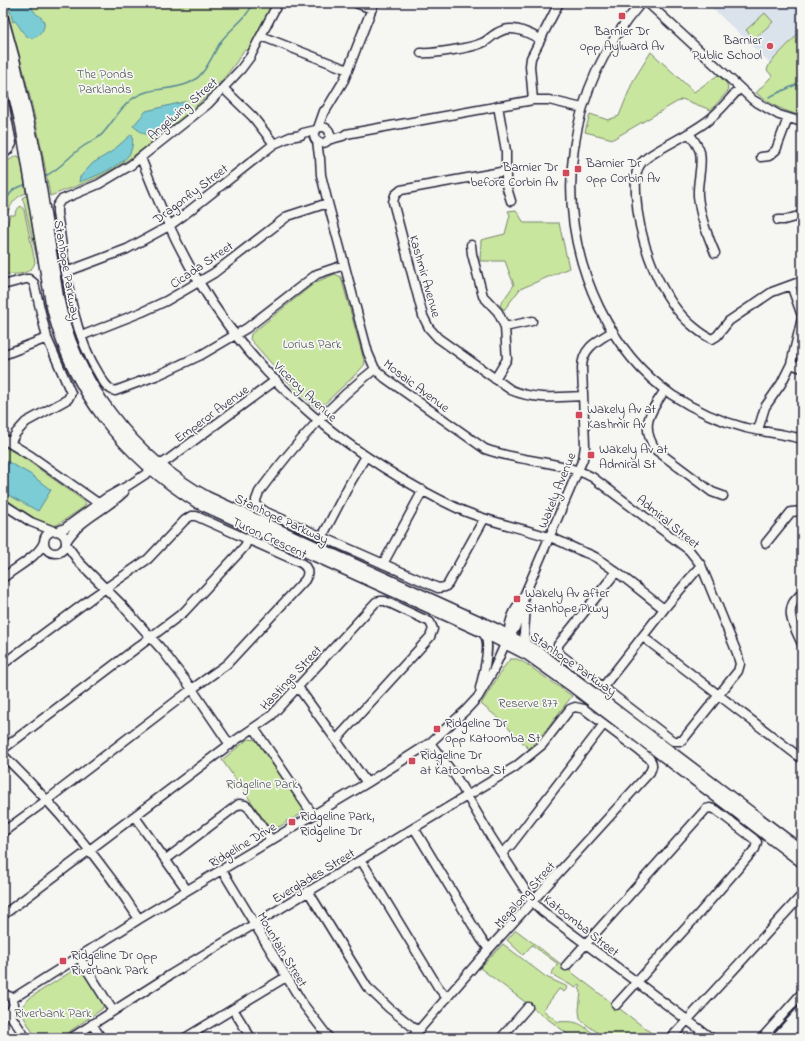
<svg xmlns="http://www.w3.org/2000/svg" width="805" height="1041" viewBox="0 0 805 1041" font-family="'Indie Flower',sans-serif">
<rect width="100%" height="100%" fill="#f6f6f2"/>
<filter id="ink" filterUnits="userSpaceOnUse"><feTurbulence type="fractalNoise" baseFrequency=".025" numOctaves="2"/><feDisplacementMap in="SourceGraphic" scale="8" xChannelSelector="R" yChannelSelector="G"/><feConvolveMatrix kernelMatrix="1 2 1 2 8 2 1 2 1" color-interpolation-filters="sRGB"/></filter>
<g filter="url(#ink)">
<path fill="#dae2ec" d="M707,3H802V30L770,63Z"/>
<path fill="#c9e69e" stroke="#76846c" d="M5,3H273L248,51L244,50C225,83 196,107 166,131C144,148 121,167 96,178C81,185 65,190 50,196C40,131 23,67 5,3Z
M765,13L773,22L754,39L746,30Z
M802,30V116C784,111 771,105 756,93L772,76L767,70L770,63Z
M651,52L694,92L718,75L727,84L728,91L711,110L682,99L613,139L585,132L590,114L608,120L619,116L633,81Z
M16,156H18L21,159L26,193C10,199 8,212 3,227V164Z
M27,195L38,262V263L24,203L22,198Z
M21,206L24,210L35,262C32,274 18,275 7,274L6,273L3,274V237L10,215H15L16,210Z
M516,210L524,223H559L569,268L520,289L504,310L500,305L514,285L505,261H480L481,240L505,234L510,215L508,211Z
M335,274L341,277L365,364L359,371L319,409L316,408L285,379L250,339L251,334L316,282Z
M3,446L24,458L84,501L86,504L84,507L57,525C43,528 15,505 3,497Z
M510,659H517L525,663L572,696L541,736L529,749L502,721L481,704L504,667Z
M248,739L257,740L303,807L301,814L290,820H289L286,821L287,822L279,827V826L276,829L269,827L222,760Z
M516,930L658,1038H605L583,1022L580,1018L579,1010L581,991L579,989L581,986L578,984L576,988L551,974L558,964L532,945L523,955L507,940Z
M503,944L546,977L568,987L564,992L559,989L543,1010L558,1022C580,1020 582,1025 599,1038H573L480,968Z
M77,968L83,969L104,1004L102,1009L60,1038H36L22,1014V1006L31,997Z"/>
<path fill="#7bccd5" stroke="#578897" d="M8,3H30C31,6 32,9 34,11C37,16 42,16 44,22C45,26 43,31 40,34C27,46 21,27 15,21L13,22Z
M183,102H187V103L183,112L155,134C145,137 140,131 133,126L146,111Z
M132,134C133,141 133,146 130,153C125,164 91,179 79,182L80,177L93,163L111,152Z
M3,459L30,474L51,490L38,511L3,492Z"/>
<g fill="none" stroke-linecap="round" stroke-linejoin="round">
<path stroke="#578897" stroke-width="1.5" d="M769,97L802,82
M43,177C59,171 68,157 81,148C89,142 98,140 104,132C113,122 120,108 131,100C151,85 169,92 189,83C206,76 212,54 222,40C233,26 246,20 253,3
M3,203L14,189L27,184"/>
<g stroke="#22223b" stroke-width="11">
<path id="minor" d="M278,3L250,57L241,69L208,104L131,165L99,184L61,200L57,206V213C66,268 69,327 100,376C104,382 107,389 115,391L158,375L201,355L247,328L317,274L344,265
M356,3L372,9
M641,3C567,88 550,205 599,307C616,342 640,373 672,395C695,410 719,421 746,428C764,432 784,434 802,439
M648,3L753,100L779,115L802,122
M261,36L348,70
M421,53C433,54 471,48 482,43C488,41 491,36 497,33C512,24 526,32 540,39
M223,88L253,117L274,144
M740,88C729,99 719,113 706,122C691,133 674,141 659,150C653,154 644,158 640,165C634,173 636,185 636,194C638,238 659,299 694,327C700,332 705,336 712,339L717,336L729,321L772,292L802,281
M3,97L12,144L9,149L3,155
M533,100L530,66L531,58L559,3
M498,106L506,151V185L511,201
M314 135a8 8 0 1 1 16 0a8 8 0 1 1-16 0Z
M318,128L324,111L326,110L344,80L374,3
M689,133C693,139 698,145 700,152C703,166 697,181 698,196C700,216 707,234 715,253
M328,140L343,136L346,134L533,100H549L582,108
M317,141L319,156L320,158L321,175L328,203L368,353L375,369L385,378L485,449C520,462 559,460 592,477L689,550L701,565L737,653L740,664L738,671L682,741H673L561,655L558,651V645L616,572
M761,157L769,156L776,150L788,118
M141,158C158,201 175,243 199,282C259,383 354,460 459,509C488,522 519,527 549,537C559,540 569,546 579,550C585,553 593,555 598,559C621,574 643,593 664,609
M506,171L401,190L395,195L393,202L423,316L429,328L438,338L511,390C534,400 558,397 583,396
M778,220H784L802,215
M471,245L472,254L483,296L498,312L505,327L507,359L495,379
M66,272L127,249L169,226L184,215L274,144L290,137L301,135L303,133L316,130
M3,285L26,279H29L34,283L47,338L71,393L68,399L26,422L16,433L10,443
M791,285L802,316
M505,327L532,321
M81,336L142,312L166,301L214,273L288,216L328,203
M3,355L47,338
M791,364L802,368
M375,369C330,404 293,446 259,492L256,500V505L266,512L438,588L445,587L448,584L484,519
M665,390C651,411 639,425 656,450L712,492L723,496
M758,430L765,407L781,384L791,364L802,318
M3,439L31,456L98,503
M3,504L31,522L54,531
M44 542a11 11 0 1 1 22 0a11 11 0 1 1-22 0Z
M58,531L65,528L106,498L129,485L169,459L276,380
M322,537L349,485L366,456
M66,542C79,519 106,510 124,492
M766,543L791,512L802,511
M66,544L79,562L121,604L162,650L192,689L230,745
M383,564L423,490
M3,578C16,567 38,557 44,542
M802,593C799,596 795,600 793,603C786,616 797,632 802,644
M509,635C508,620 516,608 524,596L583,459L585,446L582,368C582,348 597,341 613,331
M643,637L802,759
M526,644L524,633L526,606
M3,664L93,597L148,559L185,520L191,516H196L299,562C307,566 310,572 305,580L227,664L192,689L47,800L3,832
M298,687L367,783
M603,687L664,609L701,565
M480,688C483,676 490,650 486,638C485,635 483,633 481,631
M254,728L313,815
M430,743L456,777L491,837L533,902L542,911L711,1038
M3,749L184,612L237,555L245,546L248,539
M3,755C54,805 101,860 139,919
M135,817L187,890
M414,828L481,939L489,949
M502,853L511,845L604,724
M165,860L239,804L245,805L249,808L271,840
M361,860L438,987L447,998
M222,870L303,1004L329,1038
M308,891L367,987L389,1008L418,1031
M3,915L233,742L271,716L376,602L380,601H385L430,622L433,629L430,637L337,739
M79,957L113,1011
M566,966L706,809L710,808L716,810L754,839L757,842L755,849L696,917L616,1005
M3,994L11,997L14,1004L11,1011L3,1015
M12,999L139,919L367,783L430,743L466,710L478,697L493,671L509,635L514,630L522,611L524,596
M233,1009L251,1038
M9,1013L26,1038
M92,1024L101,1038
M71,1038L170,975L515,767L542,745L570,709L575,707L584,709L649,758C653,763 653,766 650,772L489,949L412,1038
M185,1038L286,977
M501,1038L528,1007
M671,1038L802,895
M762,1038L802,993"/>
</g>
<g stroke="#22223b" stroke-width="13">
<path id="major" d="M3,19L14,59L35,150L58,297C74,380 133,457 207,497L496,629L540,653L802,851
M3,48L21,125L51,303C70,390 124,457 198,503L481,631L528,655L573,687L802,862
M777,1038L802,1011
M790,1038L802,1025"/>
</g>
<use href="#minor" stroke="#f6f6f2" stroke-width="8"/>
<use href="#major" stroke="#f6f6f2" stroke-width="10"/>
</g>
</g>
<g fill="#d1495b" stroke="#f6f6f2" stroke-width="1.5">
<rect x="618" y="12" width="8" height="8" rx="2"/>
<circle cx="770" cy="46" r="4"/>
<rect x="574" y="165" width="8" height="8" rx="2"/>
<rect x="562" y="169" width="8" height="8" rx="2"/>
<rect x="575" y="411" width="8" height="8" rx="2"/>
<rect x="587" y="451" width="8" height="8" rx="2"/>
<rect x="513" y="595" width="8" height="8" rx="2"/>
<rect x="433" y="725" width="8" height="8" rx="2"/>
<rect x="408" y="757" width="8" height="8" rx="2"/>
<rect x="288" y="818" width="8" height="8" rx="2"/>
<rect x="59" y="957" width="8" height="8" rx="2"/>
</g>
<g text-anchor="middle" stroke-width="3.5" stroke-linejoin="round" paint-order="stroke">
<g font-size="13" fill="#22223b" stroke="#f6f6f2" text-anchor="start">
<text x="622" y="35" text-anchor="middle">Barnier Dr<tspan x="622" dy="15">opp Aylward Av</tspan></text>
<text x="762" y="44" text-anchor="end">Barnier<tspan x="762" dy="15">Public School</tspan></text>
<text x="586" y="167">Barnier Dr<tspan x="586" dy="15">opp Corbin Av</tspan></text>
<text x="558" y="171" text-anchor="end">Barnier Dr<tspan x="558" dy="15">before Corbin Av</tspan></text>
<text x="587" y="413">Wakely Av at<tspan x="587" dy="15">Kashmir Av</tspan></text>
<text x="599" y="453">Wakely Av at<tspan x="599" dy="15">Admiral St</tspan></text>
<text x="525" y="597">Wakely Av after<tspan x="525" dy="15">Stanhope Pkwy</tspan></text>
<text x="445" y="727">Ridgeline Dr<tspan x="445" dy="15">opp Katoomba St</tspan></text>
<text x="420" y="759">Ridgeline Dr<tspan x="420" dy="15">at Katoomba St</tspan></text>
<text x="300" y="820">Ridgeline Park,<tspan x="300" dy="15">Ridgeline Dr</tspan></text>
<text x="71" y="959">Ridgeline Dr opp<tspan x="71" dy="15">Riverbank Park</tspan></text>
</g>
<g font-size="13" fill="#4c5354" stroke="#f6f6f2">
<text x="105" y="78">The Ponds<tspan x="105" dy="15">Parklands</tspan></text>
<text x="312" y="348">Lorius Park</text>
<text x="528" y="707">Reserve 877</text>
<text x="262" y="788">Ridgeline Park</text>
<text x="53" y="1017">Riverbank Park</text>
</g>
<g font-size="13" fill="#22223b" stroke="#f6f6f2">
<text transform="translate(182 108) rotate(-41)" y="5">Angelwing Street</text>
<text transform="translate(190 193) rotate(-37)" y="5">Dragonfly Street</text>
<text transform="translate(201 264) rotate(-34)" y="5">Cicada Street</text>
<text transform="translate(68 270) rotate(80)" y="5">Stanhope Parkway</text>
<text transform="translate(426 276) rotate(74)" y="5">Kashmir Avenue</text>
<text transform="translate(417 385) rotate(37)" y="5">Mosaic Avenue</text>
<text transform="translate(306 391) rotate(43)" y="5">Viceroy Avenue</text>
<text transform="translate(211 413) rotate(-36)" y="5">Emperor Avenue</text>
<text transform="translate(556 490) rotate(-68)" y="5">Wakely Avenue</text>
<text transform="translate(282 518) rotate(25)" y="5">Stanhope Parkway</text>
<text transform="translate(669 521) rotate(39)" y="5">Admiral Street</text>
<text transform="translate(270 537) rotate(25)" y="5">Turon Crescent</text>
<text transform="translate(574 663) rotate(35)" y="5">Stanhope Parkway</text>
<text transform="translate(290 677) rotate(-47)" y="5">Hastings Street</text>
<text transform="translate(242 844) rotate(-31)" y="5">Ridgeline Drive</text>
<text transform="translate(313 875) rotate(-31)" y="5">Everglades Street</text>
<text transform="translate(524 894) rotate(-48)" y="5">Megalong Street</text>
<text transform="translate(582 925) rotate(38)" y="5">Katoomba Street</text>
<text transform="translate(283 949) rotate(59)" y="5">Mountain Street</text>
</g>
</g>
<rect width="805" height="1041" fill="none" stroke="#f6f6f2" stroke-width="16"/>
<rect x="8" y="8" width="789" height="1025" fill="none" stroke="#22223b" stroke-width="1.5" filter="url(#ink)"/>
</svg>
